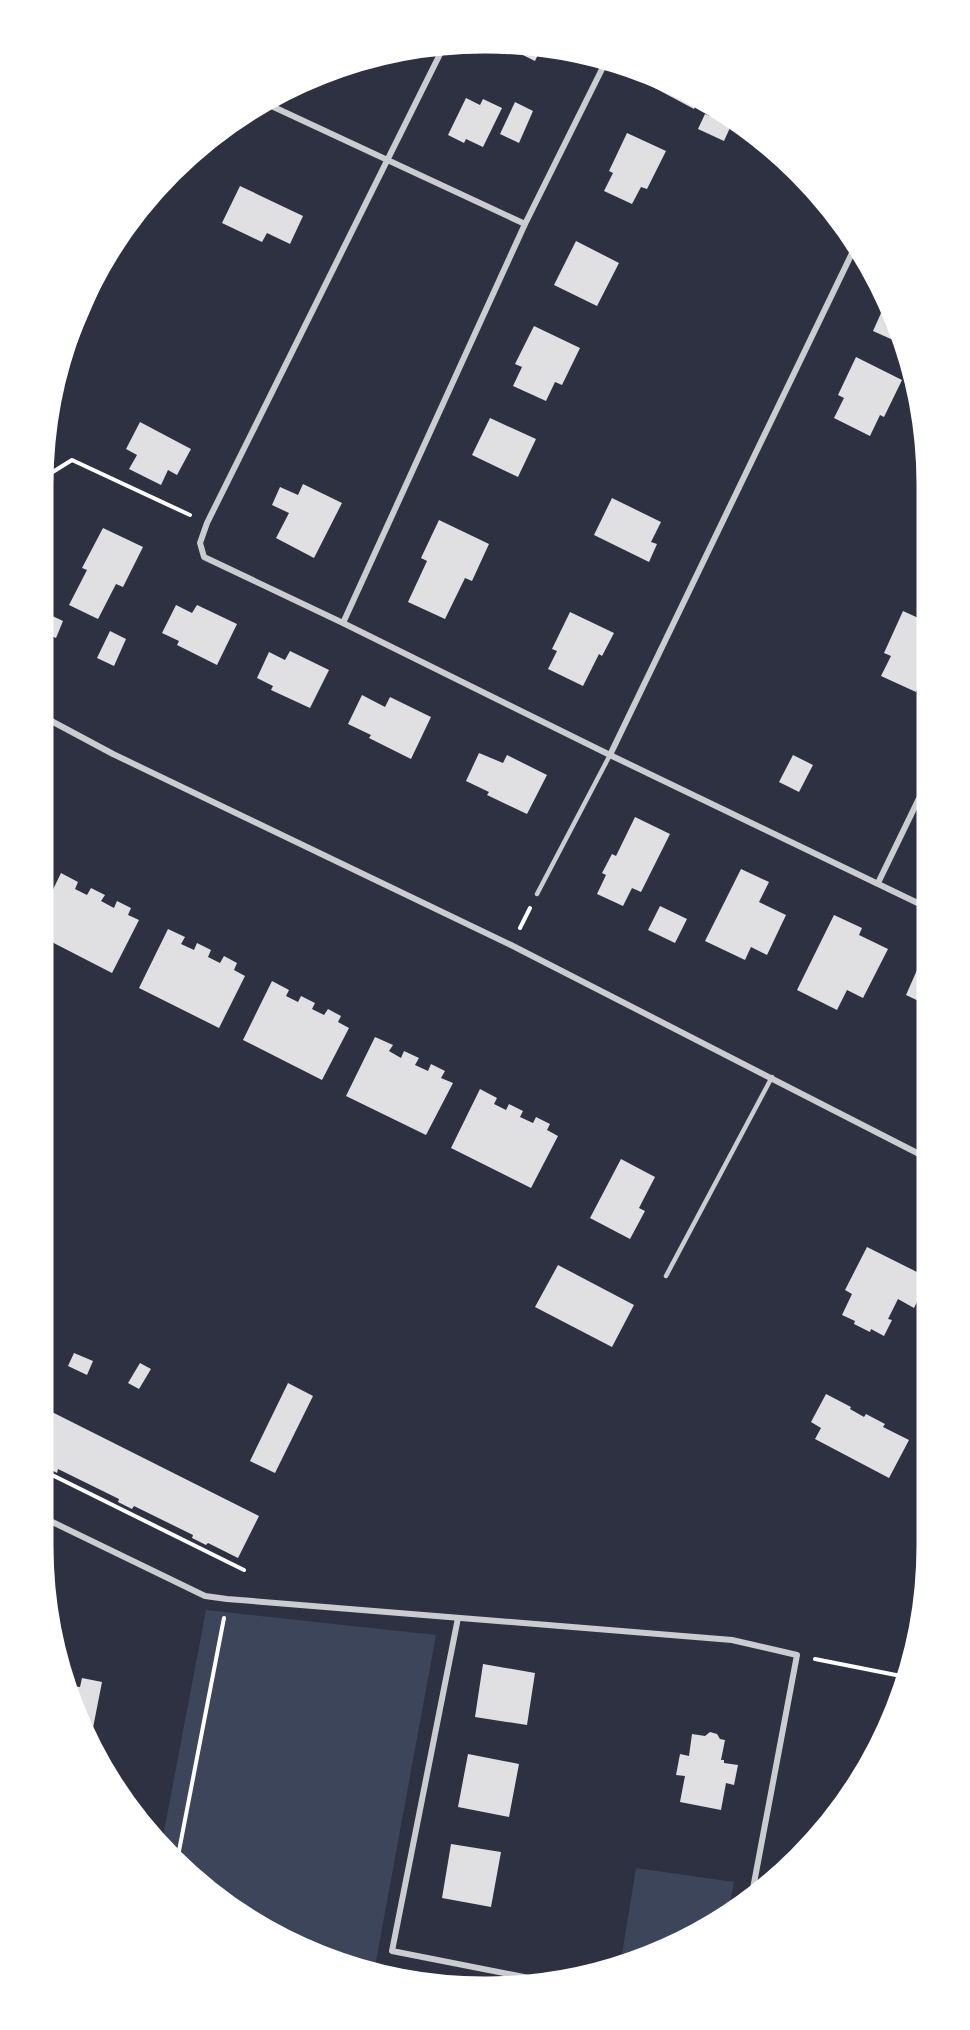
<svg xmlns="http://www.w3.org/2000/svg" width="970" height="2030" viewBox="0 0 970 2030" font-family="'Open Sans',sans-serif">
<rect width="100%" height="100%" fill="#2d3142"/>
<path fill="#3c4559" d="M206,1610L436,1635L374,1972L315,1954L239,1914L162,1842Z
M636,1868L734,1882L728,1913L681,1942L621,1961Z"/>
<path fill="#e0e0e3" d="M498,43L541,48L535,61Z
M656,77L698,101L694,109L651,86Z
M466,98L480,105L483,99L502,108L483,147L466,139L464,143L448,135Z
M515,102L533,111L519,143L500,134Z
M720,113L733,121L724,141L698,129L705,114L717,119Z
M627,133L666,151L647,189L641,187L632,204L604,191L613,173L609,171Z
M760,139L784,163H783L755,148Z
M240,186L303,216L290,244L267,233L262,242L222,223Z
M576,241L619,263L597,306L554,285Z
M886,302L894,316L902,344L873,331Z
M534,326L580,348L562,385L555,382L546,401L513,386L522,367L515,364Z
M856,357L902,380L884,417L880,415L870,436L834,418L844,398L838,395Z
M490,418L536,439L518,477L472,455Z
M140,422L191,449L177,475L168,470L161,485L129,469L137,455L126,449Z
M303,484L342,503L314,558L276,538L289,513L272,505L280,487L298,495Z
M612,498L661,522L651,542L657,544L649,562L594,535Z
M439,520L489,544L472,581L465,578L445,619L408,602L427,561L421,558Z
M103,528L143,547L123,587L116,584L98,619L69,605L87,570L82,568Z
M176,605L192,613L197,605L237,624L217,665L177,645L179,641L162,633Z
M42,611L63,621L56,638L42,632Z
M903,611L925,621V672L916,692L881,676L891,656L884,653Z
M570,612L614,633L602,656L599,654L583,686L548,669L557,651L552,649Z
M110,631L126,639L114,666L97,658Z
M290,651L329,670L310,708L271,690L273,686L257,678L269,652L285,660Z
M362,695L385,707L390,697L431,717L411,759L369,738L371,735L348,724Z
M479,753L503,763L507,755L547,775L527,814L487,795L489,792L466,781Z
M793,755L813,765L799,792L779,782Z
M635,817L670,834L641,892L632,888L623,906L597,894L606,875L602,873L612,854L616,856Z
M741,869L769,882L759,902L786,915L767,955L751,947L745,960L705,941Z
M61,873L78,882L75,889L87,895L91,888L105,895L101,901L114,908L117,901L131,908L128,915L139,920L112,973L42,937V912Z
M660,906L687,919L675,943L648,930Z
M834,915L862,928L859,935L888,949L863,998L847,990L837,1010L797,990Z
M168,929L185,937L181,944L194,950L197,943L211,950L208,957L220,963L224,956L237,963L234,970L245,976L219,1028L139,988Z
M921,961L926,963V1010L922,1009L925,1004L906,995Z
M272,981L289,990L286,996L298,1002L301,996L315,1003L312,1009L324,1015L328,1009L341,1016L338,1022L349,1028L322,1080L243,1040Z
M375,1037L393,1045L389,1051L401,1058L404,1051L419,1058L415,1065L428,1071L431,1064L445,1071L441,1078L453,1083L426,1135L346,1096Z
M480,1089L497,1098L494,1104L506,1110L509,1104L523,1111L520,1117L533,1123L536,1117L550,1124L547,1130L558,1136L531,1188L451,1148Z
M621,1159L655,1177L639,1208L645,1211L630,1239L590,1218Z
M867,1247L927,1277V1282L914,1308L898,1299L888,1319L892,1320L884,1336L871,1329L870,1332L854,1324L855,1321L842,1315L852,1294L845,1290Z
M558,1265L634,1305L612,1347L535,1307Z
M74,1353L93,1361L87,1375L68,1366Z
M140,1363L151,1369L139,1389L128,1383Z
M288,1383L313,1396L275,1473L250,1461Z
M826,1394L851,1407L850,1409L864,1417L866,1414L885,1424L883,1427L909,1440L889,1478L815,1439L821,1428L811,1422Z
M42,1407L259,1516L238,1558L208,1543L206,1545L192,1538L193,1535L134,1506L132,1509L118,1502L119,1499L58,1469L57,1473L42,1465L44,1461L42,1460Z
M483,1664L535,1673L527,1725L475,1717Z
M82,1678L102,1682L92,1733L89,1732L66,1688L65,1685L80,1687Z
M710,1732L717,1734L720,1739L725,1740L721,1760H724V1763L738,1765L734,1785L726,1783L721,1810L680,1802L685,1776L676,1775L680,1754L689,1756L692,1734L705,1736Z
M468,1754L519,1764L509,1817L458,1807Z
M451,1844L501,1852L491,1907L442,1898Z"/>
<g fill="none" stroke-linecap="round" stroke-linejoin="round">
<path stroke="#fff" stroke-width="4" d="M43,478L72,460L190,515
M42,515L46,505L42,503
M520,928L530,908
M42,1470L244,1570
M815,1659L906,1677
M178,1856L224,1618"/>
<path stroke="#caccd0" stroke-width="4.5" d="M537,894L610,755
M666,1276L772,1077
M924,1407L927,1400"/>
<path stroke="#caccd0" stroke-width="6" d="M444,46L207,523L200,543L204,557L343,623L610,755L926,907
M265,103L525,224
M55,385L119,237
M343,623L525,224L606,61
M42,716L113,754L511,945L927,1158
M610,755L855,247
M878,883L925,786
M42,1517L205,1596L227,1599L732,1640L797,1655L751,1899
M458,1618L392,1951L549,1982"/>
</g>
<path d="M0 0H970V2030H0ZM484 52H486A432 432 0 0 1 918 484V1546A432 432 0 0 1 486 1978H484A432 432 0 0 1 52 1546V484A432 432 0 0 1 484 52Z" fill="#fff" fill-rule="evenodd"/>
<path fill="none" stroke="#fff" stroke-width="3" d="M484 52H486A432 432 0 0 1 918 484V1546A432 432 0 0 1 486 1978H484A432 432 0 0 1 52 1546V484A432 432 0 0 1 484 52Z"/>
</svg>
